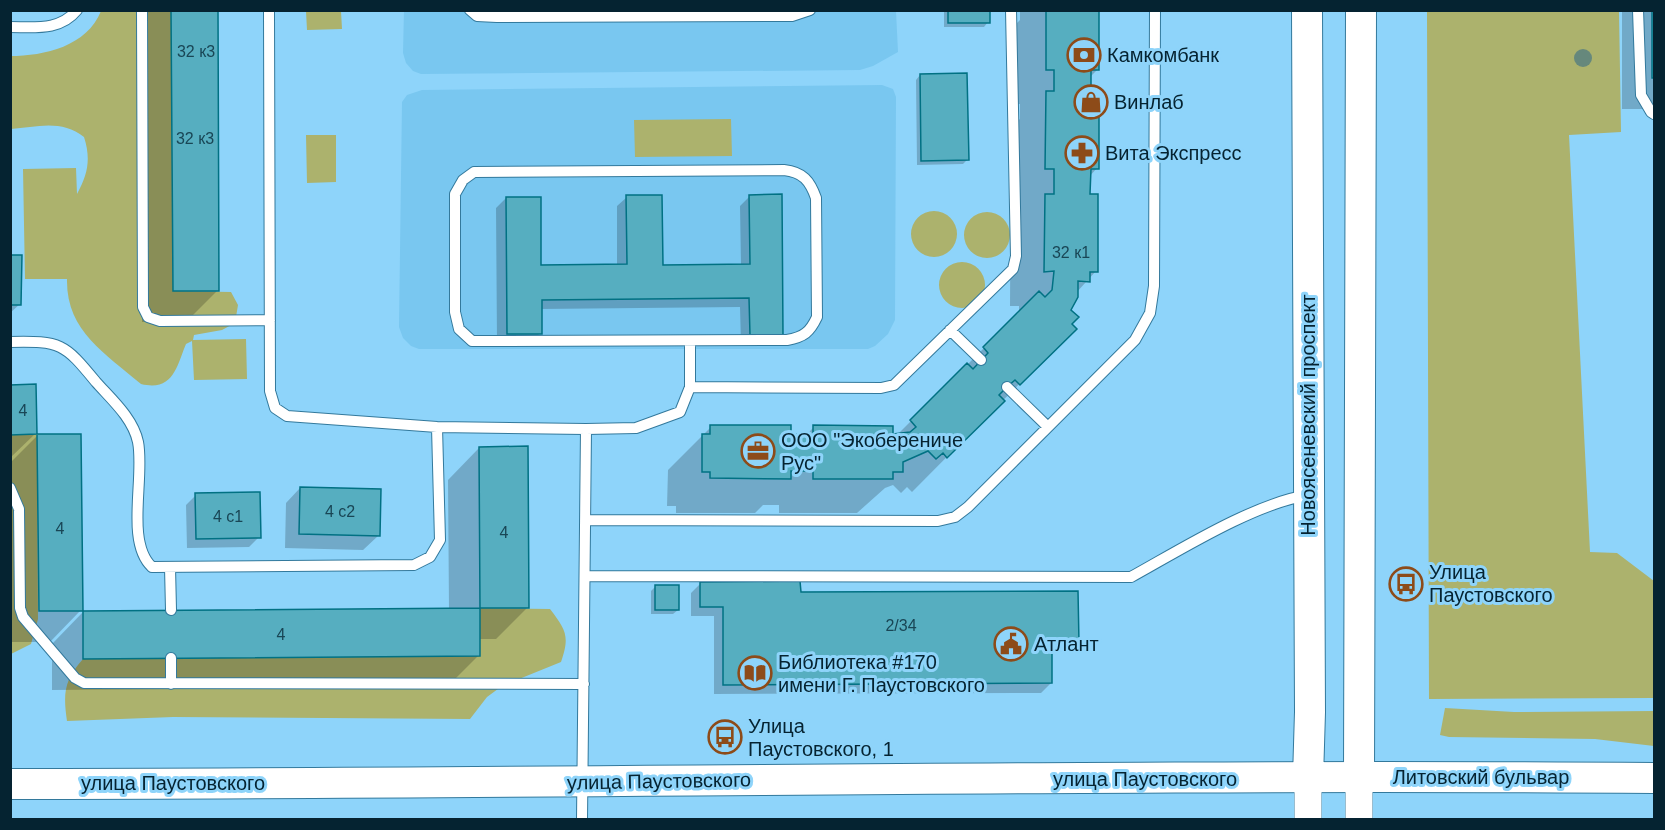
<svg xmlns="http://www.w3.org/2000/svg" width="1665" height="830" viewBox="0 0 1665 830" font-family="Arial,sans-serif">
<rect width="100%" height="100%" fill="#8ed4fa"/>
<path fill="#79c7f0" d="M404,10L896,11L898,52L873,66L860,70L421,74L413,71L406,63L403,53Z
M882,85L893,89L896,97L895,320L888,334L875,346L868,349H419L411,346L403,338L399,327L402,102L407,95L422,90Z"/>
<path fill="#acb26d" d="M101,11H171L173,291L231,292L238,305L235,323L222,330L194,335L193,340L246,339L247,379L194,380L192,341L186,344C177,365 174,392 141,384C105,353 66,331 67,279H25L23,169L76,168L77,194C88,174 91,159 84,137C62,119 36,127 11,129L10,56C45,56 87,46 101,11Z
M306,11H341L342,29L307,30Z
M1427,11H1619L1621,132L1569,135L1590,552L1617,553L1654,581V698L1429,699Z
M731,119L732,156L635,157L634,120Z
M306,135H336V182L307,183Z
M911 234a23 23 0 1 1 46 0a23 23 0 1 1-46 0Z
M964 235a23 23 0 1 1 46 0a23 23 0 1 1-46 0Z
M939 285a23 23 0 1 1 46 0a23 23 0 1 1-46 0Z
M37,434L38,619L31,644L11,654V435Z
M480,608L550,609C566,630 570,636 561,662L502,686L487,697L470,719L173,717L67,721C63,694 64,680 83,659L480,656Z
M1445,708L1514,712L1654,711V746L1595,739L1449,737L1440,735Z"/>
<path fill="#0003" d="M140,10H217L218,290L186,322H142Z
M944,10H988V22L984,27H944Z
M1020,10H1098V69L1089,78L1097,168L1089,177V195L1096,271L1076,293L1069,310L1070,324L1074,329L912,492L907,487L901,493L893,485L885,488L857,513H779V505H763L755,513H676V506H667L668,470L711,427L790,435H806L814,427L896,436L1019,313V306H1010L1011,127L1020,119V104H1012V28L1020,20Z
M1622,10H1654V109H1622Z
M920,75L967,160L963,164L917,165L916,80Z
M750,196L782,334L741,344L740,307L540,309V333L530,343H497L496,208L506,198L540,267L617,266V206L627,197L661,266L741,265L740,206Z
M10,257L20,304L10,313Z
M10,387L35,434L10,458Z
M37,436L81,610L50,642H10V463Z
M479,448L528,607L496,639H478V656L447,687L52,690V644L83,612L449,610L448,480Z
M300,488L378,536L363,550L285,548L286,503Z
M196,495L259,537L249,547L187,548L186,505Z
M701,583L799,594L1077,642L1067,652H1050L1051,683L1041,693L714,694V616H691V593Z
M655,587L678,610L673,614H651V591Z"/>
<path fill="#56aec0" stroke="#017183" stroke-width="1.5" d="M171,10H218L219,291H173Z
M948,10H990V23H948Z
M1046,10H1099V70H1091V91H1099V169H1091L1090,194H1098V272H1090V282L1078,281V297L1071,310L1079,317L1072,324L1077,329L1020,385L1015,380L1007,387L999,395L1005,401L947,458L943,453L936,459L928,451L903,462V472H893V479H813V471H791V479L710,478V472H702V434H710V425H791V434H813V425L893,426V434L910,432L916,427L910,420L967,363L973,369L988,353L983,347L1039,291L1045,297L1052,290L1054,271L1044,272L1045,194H1054V169H1045L1046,91H1054V70H1046Z
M1652,10H1654V78H1652Z
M967,73L969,160L921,161L920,74Z
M782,194L783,335H750L749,298L542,300V334H507L506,197H541V265L627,264L626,195H662L663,265L750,264L749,195Z
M10,255H22L21,305H10Z
M36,384L37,434L10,435V385Z
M37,434H81L83,611H39Z
M528,446L529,608H480L479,447Z
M300,487L381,489L380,536L299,534Z
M260,492L261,538L196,539L195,493Z
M800,581L801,592L1078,591L1079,643H1052V683L723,685V607H700V582Z
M655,585H679V610H655Z
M480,608V656L83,659V611Z"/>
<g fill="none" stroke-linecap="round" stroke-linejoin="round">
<g stroke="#33799c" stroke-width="12">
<path id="service" d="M142,10L143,307L148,317L160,321L270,320
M269,10L270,391L275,408L287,416L437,427L586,429L636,428L680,412L690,387L881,388L894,385L1013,269L1016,256L1011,10
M470,10L477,16L497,17L792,16L810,10
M1638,10L1641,95L1651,112L1654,114
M10,27C35,27 60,31 77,10
M784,170C803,172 810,181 816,198L817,317C810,332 804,337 787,340L472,341L459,329L455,312V194L463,180L474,172Z
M950,330L981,360
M10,342C61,341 64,343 96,382C111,399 133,418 138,442C145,477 125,542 152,567L414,565L430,557L440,540L437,427
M690,387V341
M1007,387L1048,427
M10,488L19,509L20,608L23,617L75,678L84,683L584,684
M585,520L938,521L955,517L968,507L1135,340L1150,313L1154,286L1155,10
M170,567L171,610
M586,576L1131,577C1180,550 1253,504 1308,495
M171,658V684
M582,820L586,429"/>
</g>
<g stroke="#33799c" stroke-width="28">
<path id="tertiary" d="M1308,778V820
M1359,820V777"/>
</g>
<g stroke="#33799c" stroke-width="32">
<path id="secondary" d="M1307,10L1310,712L1308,778
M1359,777L1361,10
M10,784C558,784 1107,774 1654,778"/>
</g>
<use href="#service" stroke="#fff" stroke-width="10"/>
<use href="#tertiary" stroke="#fff" stroke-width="27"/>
<use href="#secondary" stroke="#fff" stroke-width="30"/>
</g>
<circle fill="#66887c" cx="1583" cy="58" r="9"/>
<defs>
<g id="bank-ring" transform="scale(1.725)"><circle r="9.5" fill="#8ed4fa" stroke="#8d4b19" stroke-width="1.5"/><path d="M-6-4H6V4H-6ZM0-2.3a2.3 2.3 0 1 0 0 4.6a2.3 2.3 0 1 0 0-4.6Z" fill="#8d4b19"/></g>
<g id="shop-ring" transform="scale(1.725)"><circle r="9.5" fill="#8ed4fa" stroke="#8d4b19" stroke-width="1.5"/><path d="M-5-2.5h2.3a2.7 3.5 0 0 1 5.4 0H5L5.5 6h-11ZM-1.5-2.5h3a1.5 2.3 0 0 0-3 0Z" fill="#8d4b19"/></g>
<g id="pharmacy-ring" transform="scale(1.725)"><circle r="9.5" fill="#8ed4fa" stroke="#8d4b19" stroke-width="1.5"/><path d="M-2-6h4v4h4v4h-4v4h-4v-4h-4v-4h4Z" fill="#8d4b19"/></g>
<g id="office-ring" transform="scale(1.725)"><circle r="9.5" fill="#8ed4fa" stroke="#8d4b19" stroke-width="1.5"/><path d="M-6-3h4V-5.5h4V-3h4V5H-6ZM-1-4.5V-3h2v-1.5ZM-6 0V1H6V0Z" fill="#8d4b19"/></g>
<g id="bus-ring" transform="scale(1.725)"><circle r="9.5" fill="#8ed4fa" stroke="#8d4b19" stroke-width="1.5"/><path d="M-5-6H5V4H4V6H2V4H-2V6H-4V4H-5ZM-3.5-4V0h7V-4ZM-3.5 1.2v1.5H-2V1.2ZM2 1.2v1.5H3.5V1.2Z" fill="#8d4b19"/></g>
<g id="civic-ring" transform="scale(1.725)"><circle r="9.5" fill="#8ed4fa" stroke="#8d4b19" stroke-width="1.5"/><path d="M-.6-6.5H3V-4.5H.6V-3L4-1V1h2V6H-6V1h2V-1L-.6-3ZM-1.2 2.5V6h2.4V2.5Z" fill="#8d4b19"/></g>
<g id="library-ring" transform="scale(1.725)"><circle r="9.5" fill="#8ed4fa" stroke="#8d4b19" stroke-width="1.5"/><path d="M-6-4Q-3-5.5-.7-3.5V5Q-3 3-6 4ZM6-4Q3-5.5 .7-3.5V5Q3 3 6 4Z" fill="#8d4b19"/></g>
</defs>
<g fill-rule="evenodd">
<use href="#bank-ring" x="1084" y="55"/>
<use href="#shop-ring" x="1091" y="102"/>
<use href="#pharmacy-ring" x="1082" y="153"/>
<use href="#office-ring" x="758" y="451"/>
<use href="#bus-ring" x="1406" y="584"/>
<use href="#civic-ring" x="1011" y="644"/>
<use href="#library-ring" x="755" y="673"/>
<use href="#bus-ring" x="725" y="737"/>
</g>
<g text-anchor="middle" stroke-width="6" stroke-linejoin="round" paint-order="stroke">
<g font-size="16" fill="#194655">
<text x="196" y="57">32 к3</text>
<text x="195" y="144">32 к3</text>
<text x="1071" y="258">32 к1</text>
<text x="23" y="416">4</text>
<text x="340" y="517">4 с2</text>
<text x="228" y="522">4 с1</text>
<text x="60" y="534">4</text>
<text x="504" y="538">4</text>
<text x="901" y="631">2/34</text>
<text x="281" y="640">4</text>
</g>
<g font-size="20" fill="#052331" stroke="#8ed4fa" text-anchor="start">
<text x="1107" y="62">Камкомбанк</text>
<text x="1114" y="109">Винлаб</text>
<text x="1105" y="160">Вита Экспресс</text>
<text x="781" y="447">ООО "Экоберениче<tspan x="781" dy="23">Рус"</tspan></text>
<text x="1429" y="579">Улица<tspan x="1429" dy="23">Паустовского</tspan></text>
<text x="1034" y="651">Атлант</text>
<text x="778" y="669">Библиотека #170<tspan x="778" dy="23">имени Г. Паустовского</tspan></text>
<text x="748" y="733">Улица<tspan x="748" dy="23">Паустовского, 1</tspan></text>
</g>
<g font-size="20" fill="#052331" stroke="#8ed4fa">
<text transform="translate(1308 415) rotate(-90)" y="7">Новоясеневский проспект</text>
<text x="1481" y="784">Литовский бульвар</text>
<text x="1145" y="786">улица Паустовского</text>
<text transform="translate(659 781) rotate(-1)" y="7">улица Паустовского</text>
<text x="173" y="790">улица Паустовского</text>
</g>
</g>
<rect width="1665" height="830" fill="none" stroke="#052331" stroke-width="24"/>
</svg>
